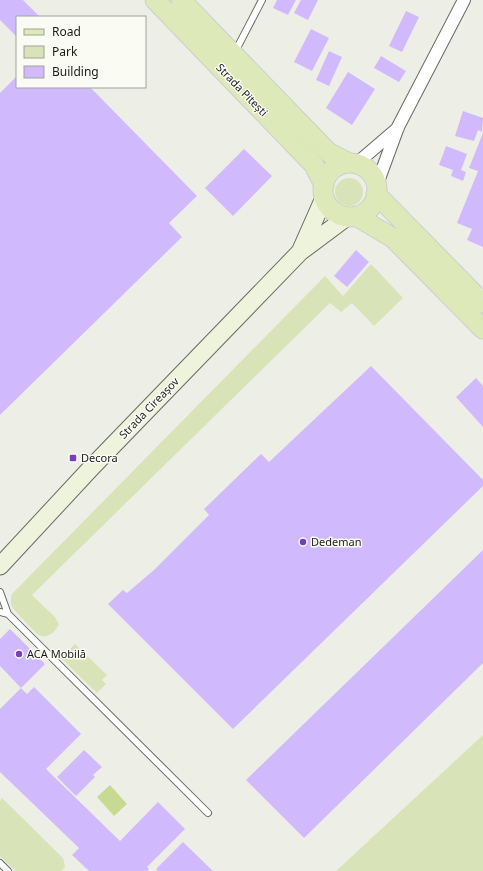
<svg xmlns="http://www.w3.org/2000/svg" width="483" height="871" viewBox="0 0 483 871" font-family="'Noto Sans',sans-serif">
<rect width="100%" height="100%" fill="#edefe7"/>
<path fill="#d8e3b8" d="M335 192a14 14 0 1 1 28 0a14 14 0 1 1-28 0Z
M371,264L403,298L374,326L352,303L341,312L330,303L32,595L55,617L59,624C56,632 47,639 39,635C35,633 15,611 12,607C10,603 11,598 12,594L325,276L343,296Z
M75,644L107,675L102,680L106,684L97,693L61,658Z
M483,735V871H336Z
M2,798L63,858L65,867L61,871H16L0,856V801Z"/>
<path fill="#c8da92" d="M110,785L127,804L114,816L97,797Z"/>
<path fill="#d0bafd" d="M0,0H23L40,17H17V37L0,20Z
M277,0H296L288,15L273,8Z
M301,0H318L308,20L294,13Z
M406,11L419,17L402,52L389,46Z
M311,29L329,38L312,71L294,62Z
M329,51L342,57L329,86L316,80Z
M381,56L406,71L399,82L374,68Z
M348,72L375,89L352,125L326,108Z
M17,76V87H90L197,196L169,223L182,237L0,415V93Z
M463,111L483,118L482,132L478,130L474,141L455,136Z
M483,133V247L467,240L472,229L457,223L478,171L469,168Z
M446,146L467,154L461,170L466,172L463,181L451,176L453,170L439,165Z
M244,149L272,176L233,216L205,188Z
M356,250L369,262L347,287L334,276Z
M371,366L483,480V486L233,729L108,604L123,590L127,593L154,570L209,515L204,509L261,454L269,462Z
M476,378L483,386V427L456,397Z
M483,550V663L304,838L246,780Z
M10,629L45,664L21,688L0,666V639Z
M34,687L81,734L46,769L120,841L158,802L185,829L147,867L149,869L147,871H89L72,855L79,848L0,772V709L21,688L27,694Z
M84,750L102,767L93,775L95,777L76,796L57,777Z
M183,842L213,871H158L156,869Z"/>
<g fill="none" stroke-linecap="round" stroke-linejoin="round">
<g stroke="#686a63" stroke-width="8">
<path id="service" d="M235,52L262,0
M0,592L8,614
M0,612L8,614L208,813
M0,863L8,871"/>
</g>
<g stroke="#686a63" stroke-width="14">
<path id="minor" d="M356,164L398,128
M376,187L398,127L464,0"/>
</g>
<g stroke="#686a63" stroke-width="19">
<path id="secondary" d="M301,250L324,198
M0,566L91,468L300,252L347,217"/>
</g>
<g stroke="#cdcdcd" stroke-width="21">
<path id="primary" d="M155,0L314,165L324,185
M181,0L328,152L349,163
M323 190a27 27 0 1 1 54 0a27 27 0 1 1-54 0Z
M376,194L483,303
M356,216L393,238L483,329"/>
</g>
<use href="#service" stroke="#fff" stroke-width="6"/>
<use href="#minor" stroke="#fff" stroke-width="12"/>
<use href="#secondary" stroke="#eef4dc" stroke-width="17"/>
<use href="#primary" stroke="#dde9b9" stroke-width="19"/>
</g>
<g fill="#7541b9" stroke="#fafcf4" stroke-width="1.5">
<rect x="69" y="454" width="8" height="8" rx="2"/>
<circle cx="303" cy="542" r="4"/>
<circle cx="19" cy="654" r="4"/>
</g>
<g text-anchor="middle" stroke-width="3" stroke-linejoin="round" paint-order="stroke">
<g font-size="11" fill="#1c1c1a" stroke="#fafcf4">
<text transform="translate(242 90) rotate(46)" y="4">Strada Pitești</text>
<text transform="translate(149 408) rotate(-46)" y="4">Strada Cireașov</text>
</g>
<g font-size="11" fill="#1c1c1a" stroke="#fafcf4" text-anchor="start">
<text x="81" y="462">Decora</text>
<text x="311" y="546">Dedeman</text>
<text x="27" y="658">ACA Mobilă</text>
</g>
</g>
<rect x="16" y="16" width="130" height="72" fill="#fafcf4" stroke="#a1a29d"/>
<rect x="24" y="29" width="20" height="6" fill="#dde9b9" stroke="#a1a29d"/>
<text x="52" y="36" font-size="12" fill="#1c1c1a">Road</text>
<rect x="24" y="46" width="20" height="12" fill="#d8e3b8" stroke="#a1a29d"/>
<text x="52" y="56" font-size="12" fill="#1c1c1a">Park</text>
<rect x="24" y="66" width="20" height="12" fill="#d0bafd" stroke="#a1a29d"/>
<text x="52" y="76" font-size="12" fill="#1c1c1a">Building</text>
</svg>
